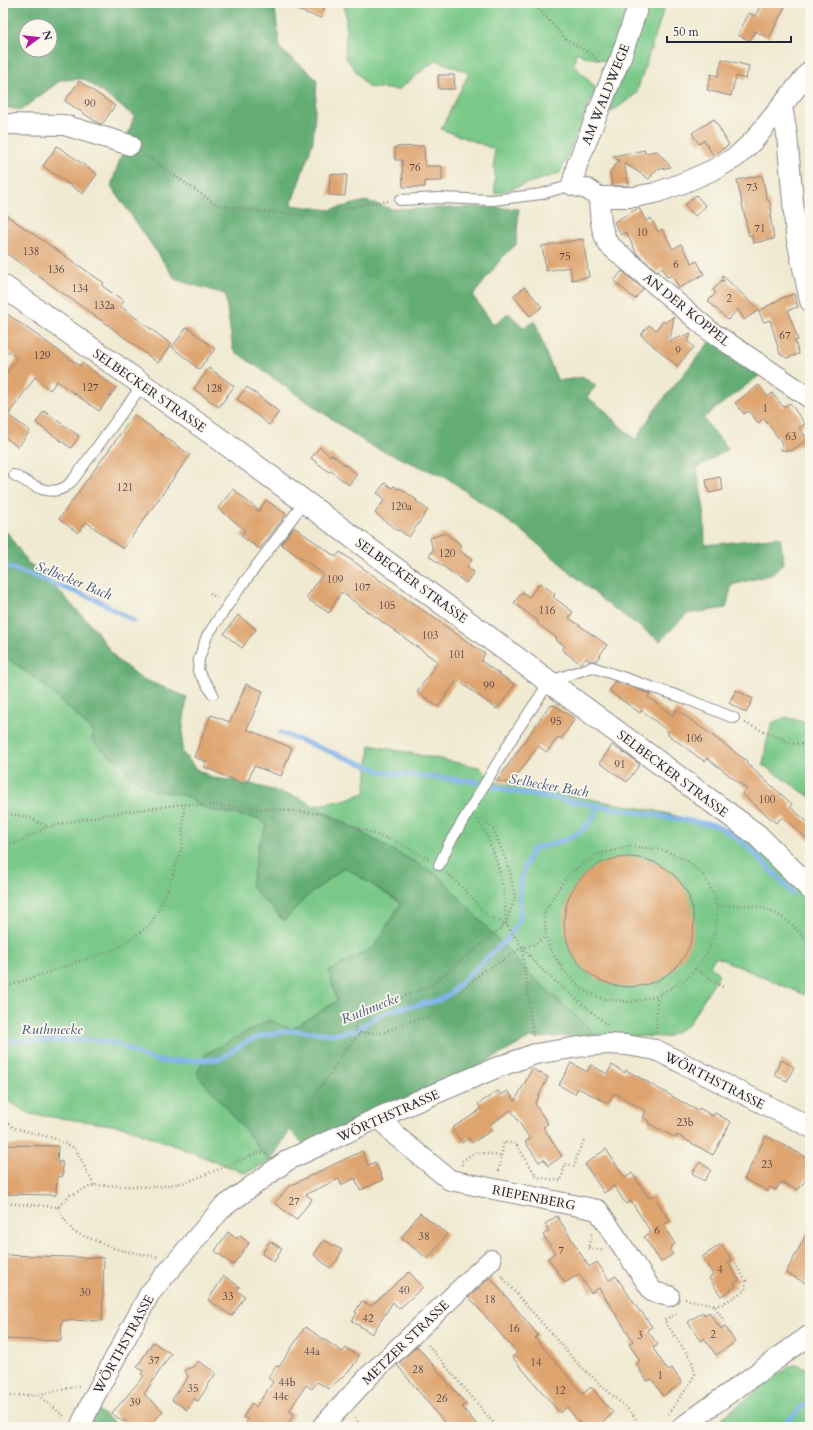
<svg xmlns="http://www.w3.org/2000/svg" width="813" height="1430" viewBox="0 0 813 1430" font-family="Cardo,serif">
<rect width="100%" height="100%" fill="#fbf7ec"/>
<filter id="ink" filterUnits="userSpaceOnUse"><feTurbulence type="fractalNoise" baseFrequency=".025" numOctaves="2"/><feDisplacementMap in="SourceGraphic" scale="8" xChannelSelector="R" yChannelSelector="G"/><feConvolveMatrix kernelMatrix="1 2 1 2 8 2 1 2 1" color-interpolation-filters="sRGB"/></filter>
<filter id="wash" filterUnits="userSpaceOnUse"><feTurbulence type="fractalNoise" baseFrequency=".012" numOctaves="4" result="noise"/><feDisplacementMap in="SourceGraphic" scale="16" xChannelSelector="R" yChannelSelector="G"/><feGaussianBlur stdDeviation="0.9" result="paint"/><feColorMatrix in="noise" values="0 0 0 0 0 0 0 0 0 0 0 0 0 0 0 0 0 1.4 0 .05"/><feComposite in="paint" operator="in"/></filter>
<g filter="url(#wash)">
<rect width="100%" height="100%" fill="#f0ead2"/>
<path fill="#7ac989" stroke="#4e7662" d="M344,3H666L636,94L610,113L616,81L622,64L586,57L576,52L574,65L596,88L560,173L495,194L494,149L441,129L469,73L436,60L398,90L368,87L345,57L346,17Z
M3,655L39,681L93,731L106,753L124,765L133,779L186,796L206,809L259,819L267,825L258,846L284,921L305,898L345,867L401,904L374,947L329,971L337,1001L292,1029L245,1130L270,1162L245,1173L126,1127L30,1114L3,1098Z
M786,717L810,724V797L763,765L766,745L772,723Z
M370,745L479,767L494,782L657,811L742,833L810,895V997L716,957L710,965L719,974L688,1025L667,1037L596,1035L528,972L438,875L313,806L343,800L365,793Z
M797,1364L806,1368L810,1373V1427H711L763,1385L791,1366Z"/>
<path fill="#63ad75" stroke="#426858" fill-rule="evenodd" d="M3,3H270L275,8L280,49L308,71L317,80L313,142L291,205L330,210L366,201L392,209L483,207L519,209L516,245L504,255L473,296L494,325L508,313L524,328L535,321L546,354L558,381L584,377L596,386L587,397L607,412L610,417L636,440L653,412L711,340L764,372L703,418L728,449L697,468L704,509L705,545L780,537L784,563L773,574L732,585L726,608L687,614L660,641L605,602L526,534L447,478L369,445L233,350L225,294L176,280L111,186L134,116L84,79L61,80L21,110L3,107ZM26,26H50V50H26Z
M7,532L28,563L39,570L94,628L117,660L143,679L187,697L183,726L182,752L196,769L213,778L244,782L300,798L438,875L528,972L596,1035L530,1038L466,1073L303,1144L290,1130L270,1162L245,1130L197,1074L205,1054L269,1020L292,1029L337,1001L329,971L374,947L401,903L345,867L305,898L284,921L251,887L258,846L267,825L259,819L206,809L186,796L153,790L133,779L124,765L106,753L92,740L93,731L39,681L3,655V533Z
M91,1404L119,1427H109L104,1423L97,1427L84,1419Z"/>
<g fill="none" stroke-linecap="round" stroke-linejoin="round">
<path stroke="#7eb1eb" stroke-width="5" d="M3,565L97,600L134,621
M281,733L386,773L472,781L510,791L714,825C743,837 771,871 793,894
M3,1039L7,1041L97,1040L117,1044L147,1058L165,1062L220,1059L246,1042L261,1036L287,1031H301L335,1034L355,1030L380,1015L399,1008L418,1005L439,1000L448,995L507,939L520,919C519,889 518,877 533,849C553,843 580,839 591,820C594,816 596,810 598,806
M781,1427L798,1411L810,1398"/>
</g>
<g id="blocks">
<path fill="#dea46f" d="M283,3H326L321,18L282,5Z
M762,3H787L769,38L755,31L750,41L738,35L749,13L755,16Z
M722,59L749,66L746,79L736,76L731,96L707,90L711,74L718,76Z
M438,75H454L455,89H439Z
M79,81L115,106L102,124L98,123L65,101Z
M714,119L729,145L713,155L704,140L699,144L692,133Z
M57,146L97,174L83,194L43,166Z
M424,146L425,166H442V181H425V187H403L402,160H395V147Z
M645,150V153L657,151L671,167L656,170L649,179L624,163L629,186H612L610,172L619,160L613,156Z
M330,174L347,175L345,196L329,195Z
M762,175L767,200H769L771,208L772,215H770L774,239L753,243L752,235L749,236L737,180Z
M696,195L706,206L695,216L685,205Z
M639,208L646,221L651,218L658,232L662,229L673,249L681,244L692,263L697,261L704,274L679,288L672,275L667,277L662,267L658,272L637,254L626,232L621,235L614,222Z
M3,213L104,283L102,286L124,301L120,306L171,344L158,363L108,325L3,251Z
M583,239L589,277L572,280L570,267L546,271L542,246Z
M622,271L643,289L635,299L614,281Z
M723,276L759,310L744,320L738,309L728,320L708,301L716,293L713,290L722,280L724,282L722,278Z
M525,287L542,307L530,316L513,296Z
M794,294L798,307L788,310L798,340L795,341L799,354L787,358L780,354L770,320L764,322L763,321L759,311L782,298Z
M3,311L80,366L82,363L116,388L99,411L57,381L50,390L35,377L8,415L30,431L18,447L3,436V378L17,358L3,348Z
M674,316L670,341L691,333L688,342L694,347L677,366L641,335L649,325L656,330L663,321L665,323Z
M187,327L215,349L199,369L172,347Z
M209,368L234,386L219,407L194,389Z
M759,385L768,397L772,393L783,407L790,403L805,424L799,428L808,439L791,451L781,450L782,443L764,418L758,423L749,411L744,414L735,403Z
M247,387L279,412L269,425L237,399Z
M44,411L79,436L71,448L36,423Z
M134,415L190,455L123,549L86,522L78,533L59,519Z
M320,447L330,456L331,454L357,474L349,485L331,471L329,472L311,458Z
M720,477L723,490L709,493L706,480Z
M385,483L392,488L394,486L398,489L400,488L417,500L416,501L428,510L409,537L399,530L398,531L375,513L385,499L377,493Z
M233,489L259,511L266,500L286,514L282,519H283L260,549L241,536L245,530L218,508Z
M294,527L336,557L340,552L485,654L481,661L515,685L497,709L457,680L438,707L417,692L438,662L341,592L329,613L306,598L323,574L281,544Z
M445,533L460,544L461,552L472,560L467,567L474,572L466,583L429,556L433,550L430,538Z
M540,583L555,594L553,597L573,612L569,618L607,645L596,661H590L586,658L581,664L562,650L565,646L556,640L557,638L537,623L538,621L514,603L522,592L529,597Z
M238,615L256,629L242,648L224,634Z
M615,681L650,694L648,697L673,716L676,709L747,761L746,763L792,804L790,807L810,824V841L782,817L776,823L742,794L747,789L707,758L705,762L667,734L669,732L641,710L640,713L609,691Z
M246,684L263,691L247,729L292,748L281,776L254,766L246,785L204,767L207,762L194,757L211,715L230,722Z
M736,690L753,699L746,713L729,703Z
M554,705L575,719L561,739L558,737L547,752L538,746L512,783L497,781L549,706Z
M612,745L640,764L627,782L600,763Z
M564 922a65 65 0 1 1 130 0a65 65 0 1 1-130 0Z
M781,1060L794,1067L787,1081L774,1075Z
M571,1063L587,1072L591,1065L607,1074L612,1065L625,1073L626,1070L698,1111L699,1108L713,1116L715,1113L731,1122L713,1155L677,1135L676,1138L648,1123L649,1121L643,1117L646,1111L614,1093L608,1103L578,1088L575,1094L559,1085Z
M532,1069L548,1077L535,1104L548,1124L543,1127L562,1156L548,1166L544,1159L539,1162L525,1142L530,1139L511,1110L489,1125L492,1130L472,1143L469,1138L462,1143L452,1128L476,1113L481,1108L478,1104L498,1091L501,1095L508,1091L515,1101Z
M766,1136L810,1159V1175L798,1190L781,1182L776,1190L770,1187L768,1191L744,1179Z
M3,1145L58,1146L57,1163L62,1161L63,1176L57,1177L56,1195L3,1194Z
M606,1149L625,1178L632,1173L649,1198L653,1195L670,1221L663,1225L675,1244L670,1247L671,1248L670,1250L673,1254L661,1262L644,1237L651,1232L631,1201L626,1204L614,1186L604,1193L585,1164Z
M362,1151L368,1165L375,1162L383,1180L360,1190L355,1178L341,1185L339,1179L306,1194L312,1199L296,1220L275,1203L289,1186Z
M700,1162L711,1170L704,1181L692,1173Z
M420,1213L447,1234L428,1259L401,1238Z
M557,1216L589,1267L597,1262L609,1280L616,1276L640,1312L641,1311L652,1327L647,1330L658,1345L653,1348L668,1371L672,1368L682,1383L663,1396L652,1379L647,1381L636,1364L640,1361L629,1344L633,1341L599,1288L591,1293L579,1274L565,1283L548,1258L555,1253L543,1235L549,1231L545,1224Z
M810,1227V1285L786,1273Z
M228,1232L237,1239L239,1235L249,1243L233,1265L215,1251Z
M324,1240L342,1250L337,1260L330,1268L314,1255Z
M270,1241L282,1249L274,1262L262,1254Z
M721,1244L732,1260L728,1263L739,1280L734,1283L736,1286L721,1296L709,1278L713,1275L702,1257Z
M3,1255L104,1258L102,1321L62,1320L61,1341L3,1339Z
M409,1272L423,1287L399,1309L393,1302L372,1334L352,1321L357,1313L355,1312L362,1301L371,1306Z
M224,1276L240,1287L237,1291L245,1296L232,1316L208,1300Z
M490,1277L538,1335L535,1338L583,1394L591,1387L613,1413L598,1427H583L567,1407L560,1413L512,1357L517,1353L469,1297Z
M703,1312L704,1315L709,1312L721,1329L725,1326L735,1342L716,1355L704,1338L700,1341L688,1322Z
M305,1327L343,1352L346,1348L359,1356L352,1368L329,1389L317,1382L312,1389L306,1385L289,1411L294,1414L286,1427H243L248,1420L243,1417L252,1403L256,1407L273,1382L268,1378L276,1366L279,1367Z
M153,1342L171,1354L144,1394L163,1411L149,1427H132L124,1420L123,1422L112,1413L144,1376L141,1374L143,1371L137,1367Z
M417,1346L466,1404L462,1407L479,1427H448L397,1365Z
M198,1361L216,1373L198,1401L194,1399L187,1410L172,1400L188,1377L185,1370L195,1366Z"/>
</g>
</g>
<g filter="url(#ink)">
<use href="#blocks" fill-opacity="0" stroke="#898686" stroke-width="1"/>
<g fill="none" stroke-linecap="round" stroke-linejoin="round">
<g stroke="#898686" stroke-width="12">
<path id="service" d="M400,200L439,198L493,200L541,194L572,185
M14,475C28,482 47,497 63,488C67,487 70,482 73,480L143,384
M213,694L198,671L199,659L207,636L234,596L305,501
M439,865L449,844L514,735L550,681L592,667L687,699L734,718"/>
</g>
<g stroke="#898686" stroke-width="22">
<path id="minor" d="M639,3L620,60L612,77L577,165L572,185L587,189L599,197H634L655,193L683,183L715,169L736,157L754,140L810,71
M782,106L787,135L796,235L810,301
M3,124L64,125L130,145
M599,197C600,215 600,228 608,244L710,331L810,398
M380,1117L395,1135L450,1180L598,1210L653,1292L669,1296
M80,1427L94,1397L150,1293L222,1208L288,1160L380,1117L498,1067L535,1054L585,1046L607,1044L626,1045L656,1050L810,1127
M322,1427L370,1375L491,1260
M682,1427L810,1335"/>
</g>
<g stroke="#898686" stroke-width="24">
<path id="secondary" d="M3,286L218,438L757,835L810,888"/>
</g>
<path stroke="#898686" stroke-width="2.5" stroke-dasharray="1 3" stroke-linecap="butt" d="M533,3L566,39L594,56L599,62
M145,155L217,205L274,213L321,216L364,204L388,201
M210,593L217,598
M745,723L791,743L810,745
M3,813L28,817L46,826
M478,820L487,835L498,865L505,900L506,924L522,947L541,969L607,1025
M3,845L16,843L47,827L109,814L184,804L274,809L321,814L399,843L429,859
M630,846L663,850L686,860L703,875L714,895L717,907L716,928L708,952L688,978L657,996L630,1002L603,999L583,990L564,971L550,949L546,937L544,913L555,894L570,873L596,855Z
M447,873L463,888L487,916L506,924
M717,907C745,904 762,903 786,920C795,926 802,936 810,944
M522,947L533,1037
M695,969L723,987
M3,984L11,985L118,948L151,924L169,887L182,846L184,804
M656,1032L657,996
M360,1033L355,1030L358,1015L430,986L506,924L515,897L510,872L494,830L480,817
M3,1118L14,1128L53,1138L75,1148L94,1185
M314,1129L311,1114L315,1094L330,1074L345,1050L360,1033H382L411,1021L434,1016L483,971L502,961L522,947L533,945L546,937
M501,1156L504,1142L516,1144L537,1177L561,1181L565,1164L575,1166L577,1155L584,1140
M462,1165V1161L476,1152L501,1156L499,1171
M3,1203L58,1207L70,1195L94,1185L156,1187L187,1182L260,1152L267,1154
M58,1207L66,1222L74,1232L119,1250L158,1257
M591,1234L592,1235L588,1248L604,1251
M501,1276L577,1363L630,1411L642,1427
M685,1299L714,1305L726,1324
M714,1305H721L745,1290L746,1281L735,1263
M428,1345L497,1427
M38,1395L65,1417
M3,1396L37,1395L79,1386
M668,1414L687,1388L695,1374L692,1361L664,1320L676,1314
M355,1418L362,1427"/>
<use href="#service" stroke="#fff" stroke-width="10"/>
<use href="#minor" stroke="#fff" stroke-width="20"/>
<use href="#secondary" stroke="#fff" stroke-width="22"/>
</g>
</g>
<g text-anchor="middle" stroke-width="3.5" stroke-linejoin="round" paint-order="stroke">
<g font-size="11" fill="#514248">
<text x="90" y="107">90</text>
<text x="415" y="171">76</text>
<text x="752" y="191">73</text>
<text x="760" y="232">71</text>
<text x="642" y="236">10</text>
<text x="31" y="255">138</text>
<text x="565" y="260">75</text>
<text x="676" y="268">6</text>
<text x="56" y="273">136</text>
<text x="80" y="292">134</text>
<text x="729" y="302">2</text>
<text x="104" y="309">132a</text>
<text x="785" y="339">67</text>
<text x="678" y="354">9</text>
<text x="42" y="359">129</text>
<text x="90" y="391">127</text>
<text x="214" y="392">128</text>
<text x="765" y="412">1</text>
<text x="791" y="440">63</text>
<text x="125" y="491">121</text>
<text x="401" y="510">120a</text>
<text x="447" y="557">120</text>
<text x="335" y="583">109</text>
<text x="362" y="591">107</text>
<text x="387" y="609">105</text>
<text x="547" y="614">116</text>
<text x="430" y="639">103</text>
<text x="457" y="658">101</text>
<text x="489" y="689">99</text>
<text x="556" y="725">95</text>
<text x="694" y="742">106</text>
<text x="620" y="768">91</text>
<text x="767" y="803">100</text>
<text x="685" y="1126">23b</text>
<text x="767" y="1168">23</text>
<text x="294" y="1205">27</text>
<text x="657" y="1234">6</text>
<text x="424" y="1240">38</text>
<text x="561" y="1254">7</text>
<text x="720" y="1273">4</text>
<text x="404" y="1294">40</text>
<text x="85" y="1296">30</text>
<text x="228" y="1300">33</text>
<text x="490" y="1303">18</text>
<text x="368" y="1322">42</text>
<text x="514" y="1332">16</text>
<text x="713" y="1338">2</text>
<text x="640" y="1339">3</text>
<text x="312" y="1355">44a</text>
<text x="154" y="1364">37</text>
<text x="536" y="1366">14</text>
<text x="418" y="1373">28</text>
<text x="660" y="1379">1</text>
<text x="287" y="1386">44b</text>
<text x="193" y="1392">35</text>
<text x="560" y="1394">12</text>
<text x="281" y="1400">44c</text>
<text x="442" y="1402">26</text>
<text x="135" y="1406">39</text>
</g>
<g font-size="13" fill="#22223b" stroke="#fbf7ec">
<text transform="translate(605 94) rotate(-68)" y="5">AM WALDWEGE</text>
<text transform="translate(687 309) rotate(39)" y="5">AN DER KOPPEL</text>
<text transform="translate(150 390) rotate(35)" y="5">SELBECKER STRASSE</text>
<text transform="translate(412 580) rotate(36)" y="5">SELBECKER STRASSE</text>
<text transform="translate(673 773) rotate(37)" y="5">SELBECKER STRASSE</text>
<text transform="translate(715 1080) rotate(27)" y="5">WÖRTHSTRASSE</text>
<text transform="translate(388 1115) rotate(-24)" y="5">WÖRTHSTRASSE</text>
<text transform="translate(534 1197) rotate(11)" y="5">RIEPENBERG</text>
<text transform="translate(405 1342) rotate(-44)" y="5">METZER STRASSE</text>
<text transform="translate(123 1344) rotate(-61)" y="5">WÖRTHSTRASSE</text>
</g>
<g font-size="14" font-style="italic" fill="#425479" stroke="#fbf7ec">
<text transform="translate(74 580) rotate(22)" y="5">Selbecker Bach</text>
<text transform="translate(549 785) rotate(10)" y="5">Selbecker Bach</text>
<text transform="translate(370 1008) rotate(-22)" y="5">Ruthmecke</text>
<text x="52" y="1034">Ruthmecke</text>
</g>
</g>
<rect width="813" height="1430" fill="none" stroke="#fbf7ec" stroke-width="16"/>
<g transform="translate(38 38) rotate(75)"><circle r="19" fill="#fbf7ec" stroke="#a4a2a5"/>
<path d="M0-3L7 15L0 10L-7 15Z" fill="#b5179e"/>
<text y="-6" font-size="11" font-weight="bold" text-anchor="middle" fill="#22223b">N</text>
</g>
<path d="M667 36v6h124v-6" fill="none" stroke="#22223b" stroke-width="2"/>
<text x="673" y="36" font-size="12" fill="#22223b" stroke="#fbf7ec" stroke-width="3" paint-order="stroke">50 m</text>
</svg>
